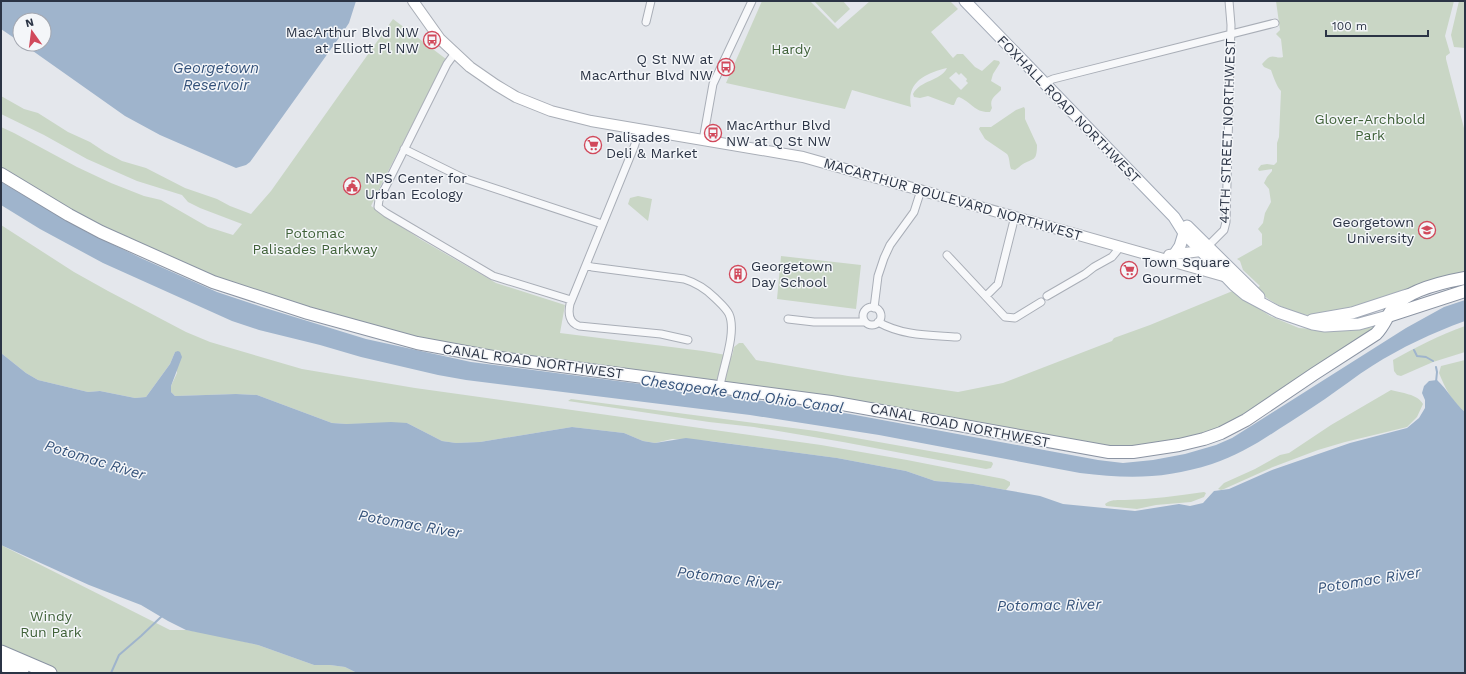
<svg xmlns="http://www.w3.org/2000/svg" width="1466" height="674" viewBox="0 0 1466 674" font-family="'Work Sans',sans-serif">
<rect width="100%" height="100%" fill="#e4e7ec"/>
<path fill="#c9d6c5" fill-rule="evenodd" d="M762,1H810L838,29L870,1H950L958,9L931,32L953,58L957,54H963L975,67L982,71L994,60L999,61L1000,63L993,74L991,81L1001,87V90C995,96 989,99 992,108L990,112C975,113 971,102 959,97L957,98L954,105H952L928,96L920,98L914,97L913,94C920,80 941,81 947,68C927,73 906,81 911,107L852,90L845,109L726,83ZM956,72L959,75L961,73L967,79L966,81L968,83L961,90L949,78Z
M814,1H843L850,9L835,23Z
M1276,1H1454L1445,36L1450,53L1446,56V59L1465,132V276C1425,288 1386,301 1345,310C1336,312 1324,317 1315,316C1292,315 1272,303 1255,289L1260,286L1243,270L1240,261L1237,259L1262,245V234L1258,229L1263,223L1265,213L1271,202L1269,189L1264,183L1267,177L1272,171V169L1259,171L1258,169L1261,165L1267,164L1274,165L1277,162V143L1279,137L1281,91C1277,87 1273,76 1271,70L1264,67L1262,64C1264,62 1267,58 1270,57C1274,55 1278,59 1283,57L1281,39L1276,34L1280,30Z
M1459,1H1464L1465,3V48L1454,47L1451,35Z
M393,19L446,59L384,179L371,206L420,239L496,283L565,305L560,333L703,351L732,356L734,347L739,343H743L756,360L848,376L958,392L1003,383L1112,341L1114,338L1150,325L1235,290L1255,306L1270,316L1299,328L1338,331L1373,327L1371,333L1222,429L1189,439L1117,449L486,353L432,342L300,306L225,281L165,256L82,216L1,168V127L14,133L77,167L111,183L144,196L161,200L208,227L233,235L242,224L200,208L188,202L182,195L137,181L87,159L44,135L1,114V96L24,109L38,113L68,132L90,142L105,152L122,161L146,168L185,188L217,199L230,206L251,214L271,191Z
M1024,107L1025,109V119L1037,145C1037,162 1033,158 1023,164C1020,166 1018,168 1015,170L1011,169C1009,164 1010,158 1007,154L985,139L979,129L980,127H991L1016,110Z
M638,196L652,199L648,221L628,204L630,198Z
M1,225L74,272L108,291L186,332L210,342L302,369L415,388L821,445L907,460L1004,479L1010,482V485L1006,490L973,484L935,481L906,471L837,458L710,441L672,439L655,443L643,441L624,433L572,427L480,442L456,443L442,441L407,423L347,424L332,423L257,395L236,394L175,396L171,392V386L177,373L175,352L170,364L146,397L135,398L100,391L88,392L38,380L26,373L1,353Z
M781,256L861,265L856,309L777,299Z
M1465,326V352L1433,362L1401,376L1397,375L1394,371L1393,360C1416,347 1440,335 1465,326Z
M1465,360V412C1452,402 1445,388 1439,373L1441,366Z
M1391,390C1401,393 1418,394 1423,404L1417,417L1407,427L1345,442L1318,450L1273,467L1224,489L1221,490L1218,489L1224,483L1255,469L1280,455L1289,453L1331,425Z
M571,399L816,431L992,462L993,464L991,468L986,469L843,442L754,427L709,422L568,401Z
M1204,492L1206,493L1204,497L1191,502L1156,505L1137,509L1106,506L1105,504C1110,499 1119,500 1125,500C1152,499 1177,496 1204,492Z
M1,545L170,630H186L213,634L258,645L314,665H330L345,667L357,673H1Z"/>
<path fill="#9fb4cc" d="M1,1H356L349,23L341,35L250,162L246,165L236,168L160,135L125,116L23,44H44V20H20V42L1,29Z
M1,182L87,232L143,259L217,292L262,307L366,339L471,362L702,392L850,414L1098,460L1123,463L1153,460L1185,454L1216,445L1232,438L1406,328L1444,307L1465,300V321C1432,333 1402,347 1372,366C1356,376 1341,388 1325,399C1310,409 1295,419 1279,429C1258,443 1237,456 1212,464C1165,479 1129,479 1080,473L879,435L750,415L466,380L438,375L361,357L320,345L259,330L232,321L103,263L40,229L1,205Z
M178,351L180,352L182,357L171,386V392L175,396L236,394L257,395L332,423L347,424L391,422L407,423L442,441L456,443L480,442L572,427L624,433L643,441L655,443L686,438L837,458L906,471L935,481L973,484L1006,490L1040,496L1063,504L1135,511L1179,504L1190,506L1203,503L1214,491L1229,489L1272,470L1350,443L1407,428L1419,418L1425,408V400L1422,393L1424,386L1429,381L1437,380C1448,390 1454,403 1465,412V673H357L345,667L330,665H314L258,645L186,630L168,621L141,605L89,585L1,545V353L26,373L38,380L88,392L100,391L135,398L146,397L170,364L175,352Z"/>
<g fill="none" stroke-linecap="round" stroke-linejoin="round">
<path stroke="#9fb4cc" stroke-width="2" d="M1414,350L1417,356L1426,357L1433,361
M1436,367L1437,372L1436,382
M111,673L119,655L141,636L162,616"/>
<g stroke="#a9aeb7" stroke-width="9">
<path id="minor" d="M646,22L651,1
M455,53L447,64L379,200L378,207L386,213L493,276L571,300
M1044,83L1053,79L1275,23
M640,129L634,147L570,304C568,313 569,323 579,326L661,334L688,340
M703,140L713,84L752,1
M404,149L463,178L602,224
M1208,246L1224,230L1226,222L1231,25L1229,1
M947,255L1005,317L1015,318L1041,302
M586,265L592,267L684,279C697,283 706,289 715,298C720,303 726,308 729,314C737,332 723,367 720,386
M986,296L998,284L1015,216
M1047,296L1085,274L1094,267L1112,257L1121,246
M863 316a9 9 0 1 1 18 0a9 9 0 1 1-18 0Z
M874,308L878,276L884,258L890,245L914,212L921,190
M788,319L814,322H865
M878,322C903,336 929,335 957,337"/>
</g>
<g stroke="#a9aeb7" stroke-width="12">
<path id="secondary" d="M413,1L440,39L470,67L496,85L516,97L551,111L591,121L803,157L1227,277
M1169,255L1201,251L1206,247"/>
</g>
<g stroke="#a3abb8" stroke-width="13">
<path id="primary" d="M965,1L1174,217L1184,233L1234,285L1246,295L1278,312L1313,324L1325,326L1359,324L1388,316
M1187,226L1259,297
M1174,255L1180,246L1184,233
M1312,320L1352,313L1407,295"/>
</g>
<g stroke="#8b94a3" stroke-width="14">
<path id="trunk" d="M1,174L69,215L101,232L213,282L308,313L417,343L493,357L831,402L1109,452H1133L1179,445L1204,439L1221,433L1246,420L1314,374L1376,334C1384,326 1387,316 1393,308C1407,290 1443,282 1465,278
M1388,316L1465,291"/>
</g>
<g stroke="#8b94a3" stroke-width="15">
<path id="motorway" d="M1,652L50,673
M1,664L22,673"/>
</g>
<use href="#minor" stroke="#f7f8fa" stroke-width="7"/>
<use href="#secondary" stroke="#fff" stroke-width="10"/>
<use href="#primary" stroke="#fff" stroke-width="11"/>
<use href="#trunk" stroke="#fff" stroke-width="12"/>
<use href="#motorway" stroke="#fff" stroke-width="13"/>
</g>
<defs>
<g id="bus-ring" transform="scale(0.9)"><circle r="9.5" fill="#f4f6f9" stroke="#d1495b" stroke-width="1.5"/><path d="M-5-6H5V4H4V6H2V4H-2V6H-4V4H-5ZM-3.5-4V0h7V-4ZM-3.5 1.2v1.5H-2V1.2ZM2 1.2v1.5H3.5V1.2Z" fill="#d1495b"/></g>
<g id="supermarket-ring" transform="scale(0.9)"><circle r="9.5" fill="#f4f6f9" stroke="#d1495b" stroke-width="1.5"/><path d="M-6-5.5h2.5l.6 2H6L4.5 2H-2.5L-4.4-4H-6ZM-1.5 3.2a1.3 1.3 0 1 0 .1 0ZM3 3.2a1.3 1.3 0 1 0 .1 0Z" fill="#d1495b"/></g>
<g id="civic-ring" transform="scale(0.9)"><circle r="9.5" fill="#f4f6f9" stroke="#d1495b" stroke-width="1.5"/><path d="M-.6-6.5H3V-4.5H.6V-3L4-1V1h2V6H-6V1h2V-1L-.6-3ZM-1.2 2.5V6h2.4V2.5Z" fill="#d1495b"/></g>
<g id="university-ring" transform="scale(0.9)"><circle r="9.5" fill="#f4f6f9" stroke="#d1495b" stroke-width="1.5"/><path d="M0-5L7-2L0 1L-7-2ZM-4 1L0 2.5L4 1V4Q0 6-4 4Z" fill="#d1495b"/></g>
<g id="building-ring" transform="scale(0.9)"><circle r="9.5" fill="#f4f6f9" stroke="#d1495b" stroke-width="1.5"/><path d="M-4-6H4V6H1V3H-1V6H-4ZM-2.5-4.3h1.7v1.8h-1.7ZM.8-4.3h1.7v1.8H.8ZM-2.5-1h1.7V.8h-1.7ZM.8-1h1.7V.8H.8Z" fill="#d1495b"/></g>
</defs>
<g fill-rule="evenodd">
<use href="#bus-ring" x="432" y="40"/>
<use href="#bus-ring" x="726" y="67"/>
<use href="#bus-ring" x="713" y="133"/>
<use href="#supermarket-ring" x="593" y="145"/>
<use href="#civic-ring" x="352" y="186"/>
<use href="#university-ring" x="1427" y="230"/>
<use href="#supermarket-ring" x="1129" y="270"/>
<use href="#building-ring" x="738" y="274"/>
</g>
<g text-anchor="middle" stroke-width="3" stroke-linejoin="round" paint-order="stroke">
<g font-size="14" fill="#2b3445" stroke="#f4f6f9" text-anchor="start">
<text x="419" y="37" text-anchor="end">MacArthur Blvd NW<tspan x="419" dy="16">at Elliott Pl NW</tspan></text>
<text x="713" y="64" text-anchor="end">Q St NW at<tspan x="713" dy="16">MacArthur Blvd NW</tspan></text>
<text x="726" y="130">MacArthur Blvd<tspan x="726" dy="16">NW at Q St NW</tspan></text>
<text x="606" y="142">Palisades<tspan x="606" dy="16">Deli &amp; Market</tspan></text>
<text x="365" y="183">NPS Center for<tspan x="365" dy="16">Urban Ecology</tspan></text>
<text x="1414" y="227" text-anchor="end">Georgetown<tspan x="1414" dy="16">University</tspan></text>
<text x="1142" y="267">Town Square<tspan x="1142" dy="16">Gourmet</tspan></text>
<text x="751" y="271">Georgetown<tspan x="751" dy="16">Day School</tspan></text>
</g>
<g font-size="14" fill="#3f6138" stroke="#f4f6f9">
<text x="791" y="54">Hardy</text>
<text x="1370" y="124">Glover-Archbold<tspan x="1370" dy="16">Park</tspan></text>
<text x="315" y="238">Potomac<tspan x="315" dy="16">Palisades Parkway</tspan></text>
<text x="51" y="621">Windy<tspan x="51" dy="16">Run Park</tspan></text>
</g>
<g font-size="14" fill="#2b3445" stroke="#f4f6f9">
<text transform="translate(1069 109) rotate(46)" y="5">FOXHALL ROAD NORTHWEST</text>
<text transform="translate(1227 131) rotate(-88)" y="5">44TH STREET NORTHWEST</text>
<text transform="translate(953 199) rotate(16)" y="5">MACARTHUR BOULEVARD NORTHWEST</text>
<text transform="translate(533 361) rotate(8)" y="5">CANAL ROAD NORTHWEST</text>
<text transform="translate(960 425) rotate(11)" y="5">CANAL ROAD NORTHWEST</text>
</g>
<g font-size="15" font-style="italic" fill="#34527a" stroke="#f4f6f9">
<text x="216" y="73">Georgetown<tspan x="216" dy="17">Reservoir</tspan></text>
<text transform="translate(742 394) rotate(8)" y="5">Chesapeake and Ohio Canal</text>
<text transform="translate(95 460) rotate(17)" y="5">Potomac River</text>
<text transform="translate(410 524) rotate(10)" y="5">Potomac River</text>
<text transform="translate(729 578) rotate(7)" y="5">Potomac River</text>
<text transform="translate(1369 580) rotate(-9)" y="5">Potomac River</text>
<text transform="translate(1049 605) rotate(-1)" y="5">Potomac River</text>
</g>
</g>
<rect width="1466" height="674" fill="none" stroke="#2b3445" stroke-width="4"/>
<g transform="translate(32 32) rotate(346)"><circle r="19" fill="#f4f6f9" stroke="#a4a8b1"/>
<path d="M0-3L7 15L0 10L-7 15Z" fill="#d1495b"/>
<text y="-6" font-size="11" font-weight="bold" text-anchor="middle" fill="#2b3445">N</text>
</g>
<path d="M1326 30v6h102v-6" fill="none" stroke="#2b3445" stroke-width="2"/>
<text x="1332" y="30" font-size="12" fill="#2b3445" stroke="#f4f6f9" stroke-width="3" paint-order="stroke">100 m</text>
</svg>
